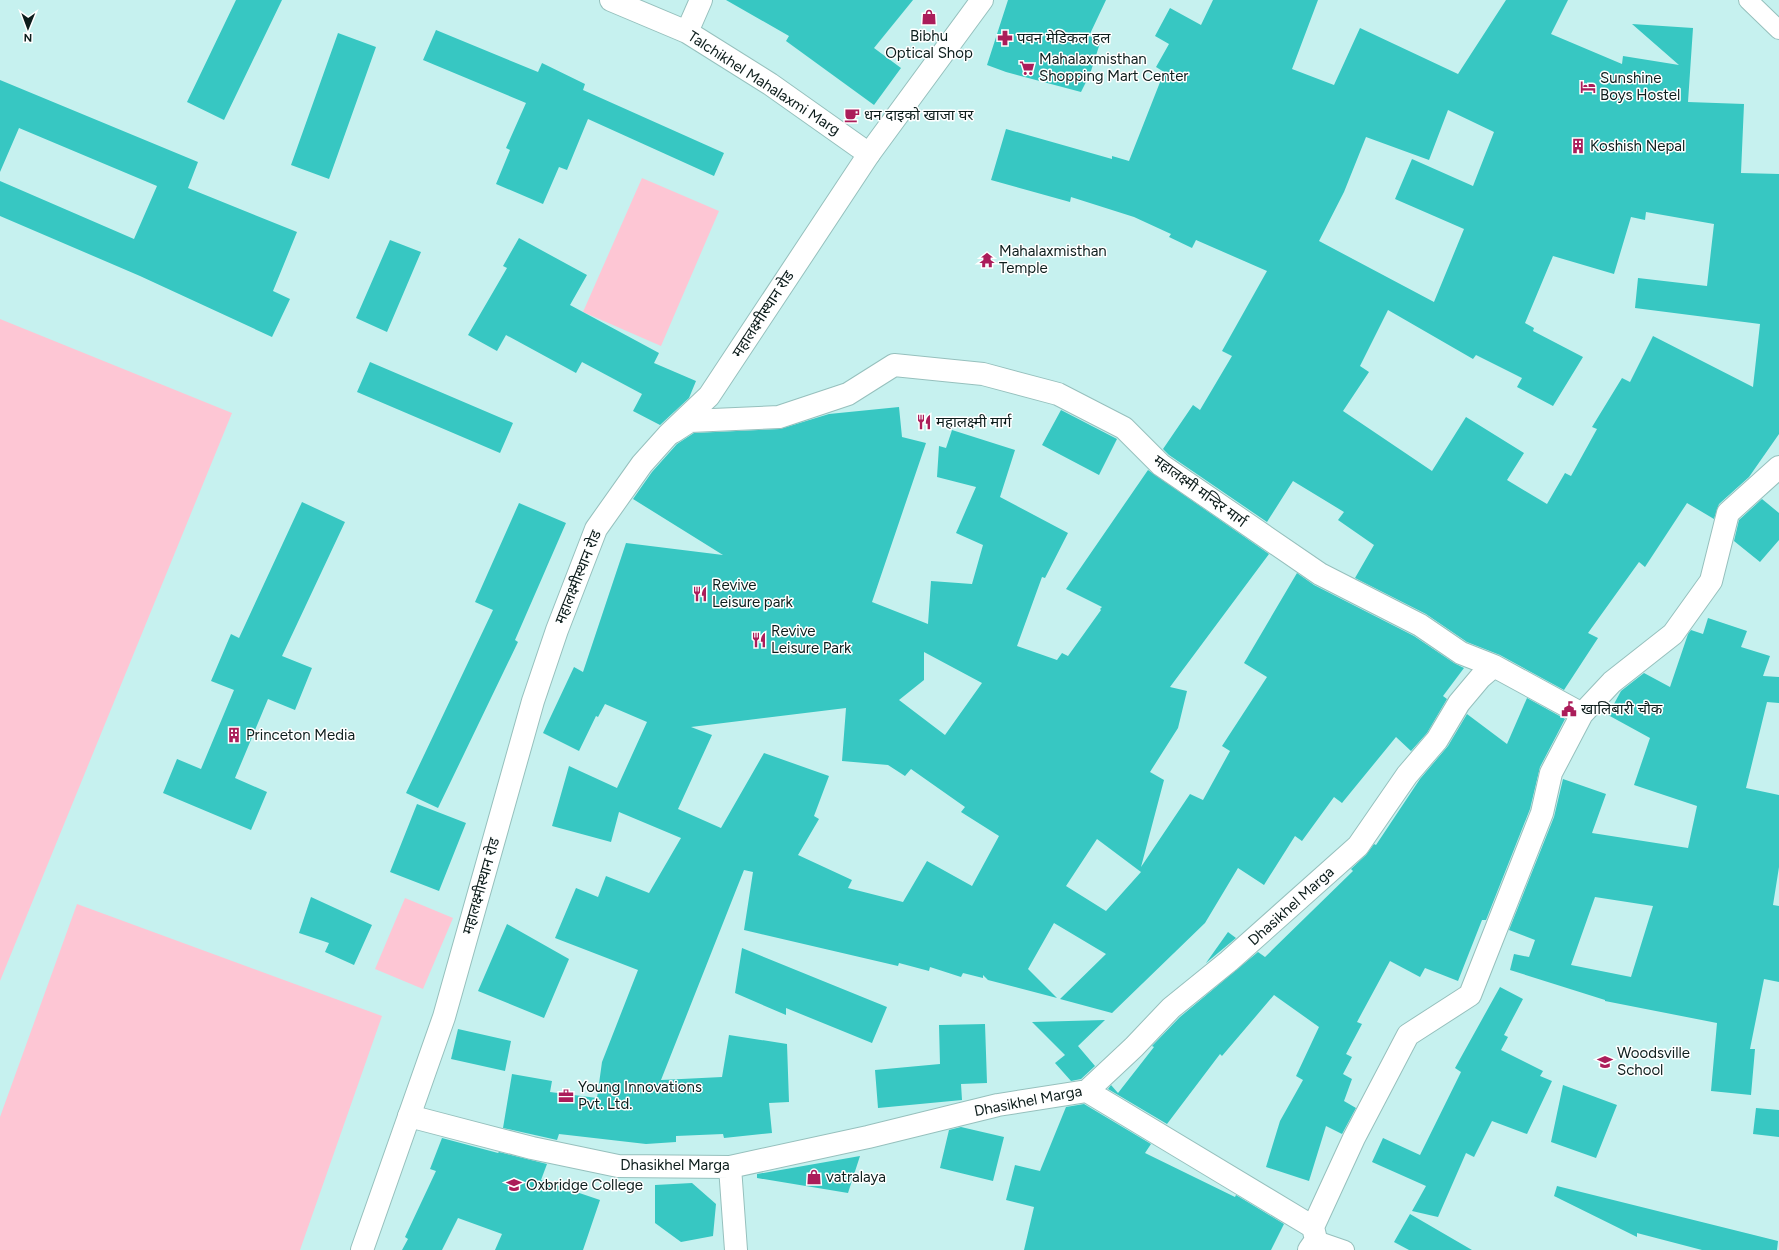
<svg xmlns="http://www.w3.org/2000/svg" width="1779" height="1250" viewBox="0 0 1779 1250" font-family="Figtree,'Noto Sans Devanagari',sans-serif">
<rect width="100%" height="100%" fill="#c6f1ef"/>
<path fill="#fdc6d4" d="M642,178L719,211L661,346L583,312Z
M0,319L232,413L0,981Z
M405,898L453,918L423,989L375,969Z
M77,904L382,1016L300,1250H0V1117Z"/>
<path fill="#37c7c2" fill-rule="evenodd" d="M236,0H282L224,120L187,102Z
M726,0H913L874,48L901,68L874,105L786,41L789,36Z
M1008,0H1106L1089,36L1101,40L1090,74L1081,92L1006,72L987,65Z
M1213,0H1318L1292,69L1334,85L1360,28L1458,74L1506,0H1568L1551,34L1622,64L1623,56L1679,65L1632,24L1693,28L1688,102L1744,104L1741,173L1779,174V434L1749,477L1719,504L1714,519L1687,503L1645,567L1639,562L1588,633L1598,638L1564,690L1500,655L1467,642L1426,614L1355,578L1374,545L1338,520L1344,512L1293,481L1267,522L1169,455L1163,449L1193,405L1200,410L1232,356L1222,351L1267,271L1196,240L1192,248L1169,237L1171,234L1134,217L1071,197L1070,202L991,180L1006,129L1112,159V156L1129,161L1164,72L1156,67L1169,44L1155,36L1170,8L1201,25ZM1448,110L1494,132L1473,186L1412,159L1395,199L1464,229L1434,302L1319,241L1344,192L1366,137L1429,160ZM1646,212L1714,224L1707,286L1638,278L1635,308L1760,324L1753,387L1653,336L1630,382L1622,378L1592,427L1597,429L1571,476L1565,473L1547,504L1507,480L1524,453L1466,417L1432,471L1343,411L1369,372L1360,366L1388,310L1473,359L1476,355L1522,378L1517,387L1553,406L1583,357L1533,331L1534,328L1525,323L1553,256L1614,274L1631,217L1645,220Z
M436,30L538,72L542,63L585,84L583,90L724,153L714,176L588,119L567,170L559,167L543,204L496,184L510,150L506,148L526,103L423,60Z
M338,33L376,47L329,179L291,165Z
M0,80L198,162L188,188L297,232L273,291L290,299L272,337L140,276L0,216V181L134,239L157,186L19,128L0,172Z
M519,238L587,275L570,305L659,353L654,363L696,381L689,398L660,425L633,411L642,394L582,362L576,373L506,335L497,351L468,335L507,268L503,266Z
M390,240L421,252L387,332L356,318Z
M370,362L513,423L500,453L357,392Z
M899,407L902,437L926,443L872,602L928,624L931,581L972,584L983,545L956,533L976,487L937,477L939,446L946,448L952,430L1015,450L1000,497L1068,533L1045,578L1042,577L1017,646L1057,660L1062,653L1068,656L1101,610L1100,609L1102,607L1066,589L1148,470L1269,554L1170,687L1187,691L1178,728L1150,772L1164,780L1141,867L1190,794L1203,800L1230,751L1222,746L1267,677L1244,663L1297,573L1314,585L1414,636L1454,663L1464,668L1443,696L1447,699L1427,733L1411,751L1396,737L1342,803L1334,797L1302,841L1295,836L1264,885L1238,868L1205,923L1112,1013L1060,999L1106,954L1054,923L1028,969L1057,998L988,980L983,975V978L963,973L961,977L930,967L929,971L899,963L898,966L744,930L753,872L744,870L661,1080L722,1077L729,1035L787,1044L789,1102L769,1103L772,1133L724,1138L723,1134L676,1136V1142L646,1144L559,1134L557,1140L503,1128L512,1074L552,1081L550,1092L597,1098L602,1062L638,970L555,938L576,888L598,897L606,876L649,893L681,838L619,812L611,842L552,826L569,766L617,788L647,722L605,704L598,717L596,716L579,751L543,733L574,667L583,672L626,543L723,555L633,499L652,472L677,444L694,433L780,429L829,414ZM924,652L982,683L945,735L899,700L924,680ZM846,708L842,761L888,765L905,776L911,769L965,807L961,812L999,836L972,886L927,861L903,902L848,888L852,880L798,855L819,819L814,816L829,776L764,753L721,828L678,809L712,735L691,727ZM1097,839L1141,872L1106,911L1066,886Z
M1061,410L1117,439L1099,475L1042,445Z
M1762,499L1779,513V540L1760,562L1734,541L1739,520Z
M302,502L345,522L282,656L312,668L295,710L268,699L235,778L267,792L251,830L163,793L177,759L201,769L234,690L211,681L231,634L239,638Z
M519,503L566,523L515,640L518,642L438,808L406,793L493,610L475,602Z
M1708,618L1747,631L1741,647L1770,656L1763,676L1779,677V703L1767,702L1746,788L1779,795V867L1773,905L1779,906V982L1764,979L1750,1049H1755L1751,1095L1711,1091L1717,1023L1605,1001V1000L1510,970L1514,954L1529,957L1535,940L1509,930L1554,817L1563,779L1606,794L1592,833L1688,848L1697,806L1634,785L1650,738L1608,715L1621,691L1644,673L1670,687L1688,634L1691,630L1703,634ZM1595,897L1653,906L1631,977L1571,965Z
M1527,698L1565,719L1540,767L1530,809L1486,920H1482L1458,981L1425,968L1420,977L1390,961L1357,1022L1362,1024L1346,1054L1352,1057L1343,1074L1352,1079L1344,1101L1356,1108L1342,1134L1326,1126L1309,1181L1266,1167L1280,1121L1303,1080L1296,1076L1319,1027L1274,995L1222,1056L1220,1054L1167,1124L1108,1089L1111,1085L1118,1093L1154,1047L1152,1046L1180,1017L1258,952L1265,957L1353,871L1351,869L1366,855L1374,844L1376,845L1420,779L1448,746L1467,714L1507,744Z
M417,804L466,823L439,891L390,872Z
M311,897L372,925L354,965L325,952L329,943L299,933Z
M507,924L569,959L544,1018L478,991Z
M1228,932L1236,938L1206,963Z
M742,948L887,1007L872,1043L786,1008V1015L735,993Z
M1500,987L1523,999L1504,1035L1508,1037L1501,1050L1543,1071L1540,1076L1552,1081L1527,1134L1492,1121L1474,1157L1466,1153L1438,1217L1412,1211L1426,1186L1372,1162L1383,1138L1420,1155L1461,1072L1455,1068Z
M1105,1020L1078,1046L1095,1066L1081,1079L1071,1081L1055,1063L1065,1055L1032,1022Z
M985,1024L987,1083L961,1084L962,1100L878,1108L875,1070L940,1064L939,1025Z
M458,1029L511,1041L505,1071L451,1059Z
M1563,1085L1617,1105L1596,1158L1551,1142Z
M1084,1104L1151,1144L1145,1153L1235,1197L1236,1195L1284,1224L1271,1250H1024L1034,1207L1006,1200L1015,1165L1040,1171L1066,1107Z
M1756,1108L1779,1110V1137L1753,1134Z
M961,1127L1004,1137L993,1181L940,1168L949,1130Z
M442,1138L498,1153L499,1152L547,1164L541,1180L600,1200L583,1250H495L502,1234L458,1218L442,1250H402L408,1239L405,1237L436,1171L430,1169Z
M860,1156L848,1193L757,1178V1174Z
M692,1183L716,1204L713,1236L681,1242L655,1223V1185Z
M1557,1186L1778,1241L1777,1250H1702L1637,1233V1237L1554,1196Z
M1410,1214L1472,1250H1409L1394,1242Z"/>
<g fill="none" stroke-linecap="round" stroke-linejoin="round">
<g stroke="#96c0bd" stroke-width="20">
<path id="service" d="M1748,0L1779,30
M1316,1240L1345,1250"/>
</g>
<g stroke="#96c0bd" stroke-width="24">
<path id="minor" d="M611,0L687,32L770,84L869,154
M687,32L701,0
M673,432L690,421L779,417L848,394L894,365L983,374L1058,394L1124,428L1161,465L1320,574L1420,625L1461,653L1494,666
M1087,1091L1313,1227
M409,1116L532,1148L618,1166L730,1167L868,1137L998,1105L1087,1091L1134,1047L1171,1008L1229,961L1358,846L1407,775L1437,740L1459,703L1480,678L1494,666L1582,714L1612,682L1673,634L1711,581L1728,513L1779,467
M730,1167L736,1250
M1309,1250L1316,1240L1313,1227L1354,1138L1408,1035L1470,995L1542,813L1551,773L1582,714"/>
</g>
<g stroke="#96c0bd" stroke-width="24">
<path id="tertiary" d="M362,1250L444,1017L533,701L557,630L596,529L642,464L668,435L709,396L869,154L982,0"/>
</g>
<use href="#service" stroke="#fff" stroke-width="18"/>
<use href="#minor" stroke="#fff" stroke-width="22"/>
<use href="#tertiary" stroke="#fff" stroke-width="22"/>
</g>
<defs>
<g id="shop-bare" transform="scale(1.2)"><path d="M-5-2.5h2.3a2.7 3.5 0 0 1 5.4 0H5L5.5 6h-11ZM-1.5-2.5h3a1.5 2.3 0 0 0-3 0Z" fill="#ab1d5a" stroke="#fff" stroke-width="2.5" paint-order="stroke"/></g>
<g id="pharmacy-bare" transform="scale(1.2)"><path d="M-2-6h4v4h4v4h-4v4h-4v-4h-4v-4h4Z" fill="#ab1d5a" stroke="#fff" stroke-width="2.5" paint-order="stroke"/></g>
<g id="supermarket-bare" transform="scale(1.2)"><path d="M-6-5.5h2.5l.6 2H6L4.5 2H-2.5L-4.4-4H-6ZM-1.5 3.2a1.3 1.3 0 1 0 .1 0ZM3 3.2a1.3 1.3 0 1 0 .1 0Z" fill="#ab1d5a" stroke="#fff" stroke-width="2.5" paint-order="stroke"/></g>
<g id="hotel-bare" transform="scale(1.2)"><path d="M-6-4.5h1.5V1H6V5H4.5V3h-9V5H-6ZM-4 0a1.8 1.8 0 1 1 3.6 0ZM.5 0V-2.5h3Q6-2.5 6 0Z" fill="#ab1d5a" stroke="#fff" stroke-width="2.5" paint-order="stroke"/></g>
<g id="cafe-bare" transform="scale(1.2)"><path d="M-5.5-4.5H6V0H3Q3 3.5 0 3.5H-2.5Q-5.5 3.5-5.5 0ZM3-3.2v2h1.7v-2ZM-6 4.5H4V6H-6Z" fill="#ab1d5a" stroke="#fff" stroke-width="2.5" paint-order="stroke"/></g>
<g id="building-bare" transform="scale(1.2)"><path d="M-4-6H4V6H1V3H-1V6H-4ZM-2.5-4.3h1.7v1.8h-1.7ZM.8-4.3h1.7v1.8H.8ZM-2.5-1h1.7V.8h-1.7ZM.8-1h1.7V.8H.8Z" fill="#ab1d5a" stroke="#fff" stroke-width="2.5" paint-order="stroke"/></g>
<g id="temple-bare" transform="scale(1.2)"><path d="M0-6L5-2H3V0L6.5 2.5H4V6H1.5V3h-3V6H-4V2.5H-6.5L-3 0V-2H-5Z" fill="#ab1d5a" stroke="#fff" stroke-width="2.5" paint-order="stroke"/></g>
<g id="restaurant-bare" transform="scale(1.2)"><path d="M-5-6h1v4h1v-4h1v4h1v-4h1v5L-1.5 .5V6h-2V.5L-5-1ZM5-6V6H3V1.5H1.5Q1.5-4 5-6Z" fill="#ab1d5a" stroke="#fff" stroke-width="2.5" paint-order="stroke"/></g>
<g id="civic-bare" transform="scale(1.2)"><path d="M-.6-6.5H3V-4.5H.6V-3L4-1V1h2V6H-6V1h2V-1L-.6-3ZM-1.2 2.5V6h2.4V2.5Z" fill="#ab1d5a" stroke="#fff" stroke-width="2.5" paint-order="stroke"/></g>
<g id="school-bare" transform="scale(1.2)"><path d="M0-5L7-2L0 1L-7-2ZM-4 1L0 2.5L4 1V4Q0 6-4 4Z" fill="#ab1d5a" stroke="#fff" stroke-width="2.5" paint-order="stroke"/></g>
<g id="office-bare" transform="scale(1.2)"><path d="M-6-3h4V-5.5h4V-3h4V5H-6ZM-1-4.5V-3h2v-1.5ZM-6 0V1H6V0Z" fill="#ab1d5a" stroke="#fff" stroke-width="2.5" paint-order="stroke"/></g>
<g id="university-bare" transform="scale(1.2)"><path d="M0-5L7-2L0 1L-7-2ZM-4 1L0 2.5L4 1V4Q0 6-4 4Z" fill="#ab1d5a" stroke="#fff" stroke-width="2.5" paint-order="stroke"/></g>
</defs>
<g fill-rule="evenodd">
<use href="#shop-bare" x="929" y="17"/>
<use href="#pharmacy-bare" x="1005" y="38"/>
<use href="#supermarket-bare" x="1027" y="68"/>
<use href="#hotel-bare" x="1588" y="87"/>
<use href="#cafe-bare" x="852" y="115"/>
<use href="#building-bare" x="1578" y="146"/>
<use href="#temple-bare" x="987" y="260"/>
<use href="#restaurant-bare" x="924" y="422"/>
<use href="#restaurant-bare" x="700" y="594"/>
<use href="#restaurant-bare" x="759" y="640"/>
<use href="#civic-bare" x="1569" y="709"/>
<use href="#building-bare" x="234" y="735"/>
<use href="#school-bare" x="1605" y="1062"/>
<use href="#office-bare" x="566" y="1096"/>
<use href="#shop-bare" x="814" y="1177"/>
<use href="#university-bare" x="514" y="1185"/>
</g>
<g text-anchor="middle" stroke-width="3" stroke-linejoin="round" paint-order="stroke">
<g font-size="15" fill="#0d1d1c" stroke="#fff" text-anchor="start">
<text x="929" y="41" text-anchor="middle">Bibhu<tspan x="929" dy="17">Optical Shop</tspan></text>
<text x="1017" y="43">पवन मेडिकल हल</text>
<text x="1039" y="64">Mahalaxmisthan<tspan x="1039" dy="17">Shopping Mart Center</tspan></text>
<text x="1600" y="83">Sunshine<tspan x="1600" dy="17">Boys Hostel</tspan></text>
<text x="864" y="120">धन दाइको खाजा घर</text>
<text x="1590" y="151">Koshish Nepal</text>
<text x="999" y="256">Mahalaxmisthan<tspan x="999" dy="17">Temple</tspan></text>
<text x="936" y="427">महालक्ष्मी मार्ग</text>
<text x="712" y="590">Revive<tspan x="712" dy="17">Leisure park</tspan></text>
<text x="771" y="636">Revive<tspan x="771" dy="17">Leisure Park</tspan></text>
<text x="1581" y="714">खालिबारी चौक</text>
<text x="246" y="740">Princeton Media</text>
<text x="1617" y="1058">Woodsville<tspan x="1617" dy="17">School</tspan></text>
<text x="578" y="1092">Young Innovations<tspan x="578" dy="17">Pvt. Ltd.</tspan></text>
<text x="826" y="1182">vatralaya</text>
<text x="526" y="1190">Oxbridge College</text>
</g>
<g font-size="15" fill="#0d1d1c" stroke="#fff">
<text transform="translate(764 83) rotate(33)" y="5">Talchikhel Mahalaxmi Marg</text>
<text transform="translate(763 314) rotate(-57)" y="5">महालक्ष्मीस्थान रोड</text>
<text transform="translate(1200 491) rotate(36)" y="5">महालक्ष्मी मन्दिर मार्ग</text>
<text transform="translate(578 577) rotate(-68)" y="5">महालक्ष्मीस्थान रोड</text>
<text transform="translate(481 886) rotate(-74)" y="5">महालक्ष्मीस्थान रोड</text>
<text transform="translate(1291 906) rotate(-42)" y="5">Dhasikhel Marga</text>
<text transform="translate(1028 1101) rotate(-11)" y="5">Dhasikhel Marga</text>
<text x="675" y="1170">Dhasikhel Marga</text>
</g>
</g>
<g transform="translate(28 28) rotate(181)" stroke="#ffffff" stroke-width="3" paint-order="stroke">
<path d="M0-3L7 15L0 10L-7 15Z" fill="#0d1d1c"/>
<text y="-6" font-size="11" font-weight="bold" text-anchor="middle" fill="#0d1d1c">N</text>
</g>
</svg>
